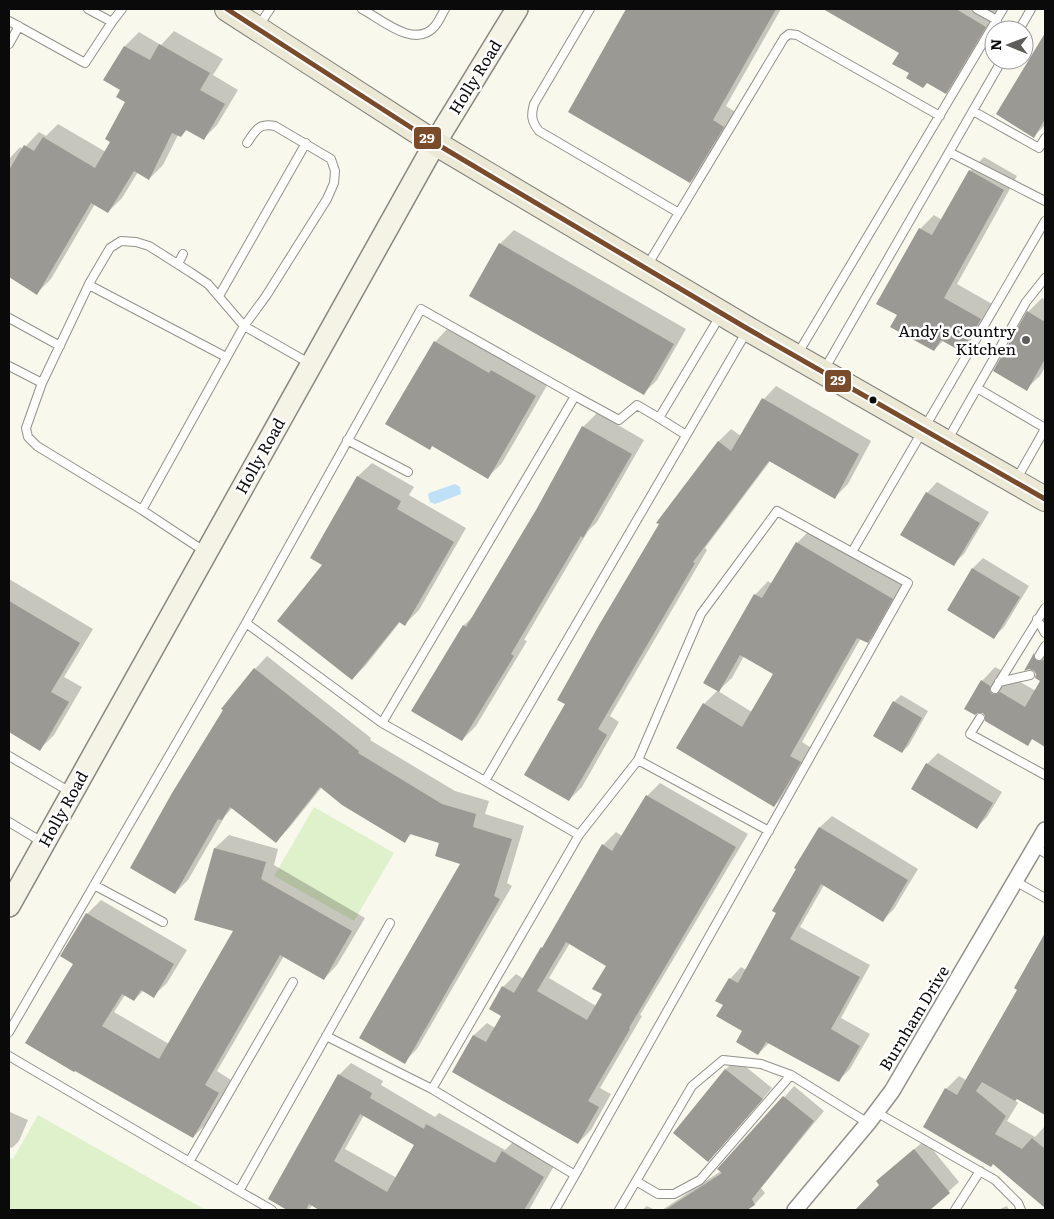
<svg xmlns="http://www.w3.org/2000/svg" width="1054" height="1219" viewBox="0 0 1054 1219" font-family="Literata,serif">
<rect width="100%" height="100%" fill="#f9f8ec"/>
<path fill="#dff1ca" d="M314,807L394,853L354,921L274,876Z
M38,1115L206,1210H9V1157L13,1159Z"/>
<path fill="#bfe0f6" d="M455,484L460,487L461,494L435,504L430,502L428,495L429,493Z"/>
<path fill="#0003" fill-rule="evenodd" d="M628,9H781L726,106L737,113L704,168L690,182L569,111Z
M825,9H993L999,12L959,79L946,93L911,73L901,52Z
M174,31L223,59L213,75L238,90L217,125L204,138L187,129L181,136L178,135L163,165L149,179L138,172L122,198L108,212L95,204L51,279L37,293L9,276V159L20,147L23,149L39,132L46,136L58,124L106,152L112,141L127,102L121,89L105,79L125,46L139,32L161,45Z
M1045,35V125L1034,136L997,114Z
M984,157L1017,176L957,284L994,305L976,336L962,350L944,340L934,350L898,315L920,229L934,215L942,220L970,171Z
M514,230L686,329L657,380L644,393L471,295L500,244Z
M1042,298L1045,300V367L1040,376L1026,389L1028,312Z
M448,328L549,382L502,463L488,477L435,342Z
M776,386L871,441L848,484L835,497L771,460L705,548L707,550L610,716L619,722L582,787L569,800L567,704L661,524L658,522L719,441L731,429L741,436L764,399Z
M597,413L644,440L597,522L588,531L524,640L527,641L476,726L462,740L413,710L464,625L475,615L537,511L583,427Z
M372,463L414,487L409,495L466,528L419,610L405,624L400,622L366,665L352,679L324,565L312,558L358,476Z
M937,482L989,512L964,554L953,564L927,493Z
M810,530L905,585L880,629L867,642L861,638L802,742L813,749L787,793L774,806L678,747L704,704L718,690L705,683L755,595L768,581L772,584L797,543ZM744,656L774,674L752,712L718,691L732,678Z
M983,558L1029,586L1004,627L994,637L949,609L973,568Z
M9,579L93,629L64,677L82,687L54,735L40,749L9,731Z
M1045,644V742L1043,744L1033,738L1027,744L982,681L995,667L1004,672L1003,677L1015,679L1036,691L1042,681L1035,670L1027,669L1035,654Z
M267,656L371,738L370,740L455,791L489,801L485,814L524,826L507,883L512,886L417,1049L404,1062L462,863L440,843L412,833L404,841L322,787L289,828L276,841L233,807L225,816L188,880L175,893L255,669Z
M901,695L928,711L909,745L902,752L875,736L894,702Z
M938,753L1002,792L987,817L977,827L927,764Z
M660,783L748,834L640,1015L642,1016L600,1088L611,1094L591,1130L578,1143L453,1071L474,1035L487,1023L495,1028L502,1016L503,987L516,974L524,979L542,948L547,943L603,845L616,832L622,836L647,796ZM570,943L608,965L603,994L596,1006L549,978Z
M832,816L918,869L894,909L883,920L824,885L800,927L870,965L841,1018L870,1034L850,1069L839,1080L769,1043L758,1054L744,1031L725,1005L730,979L741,967L746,970L778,913L798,869L796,868L820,827Z
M229,835L278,849L274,865L365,918L337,965L324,979L284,956L217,1071L231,1080L206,1124L193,1137L75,1069L74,964L61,956L87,914L101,900L187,950L167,983L153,996L144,990L134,1000L125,995L114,1012L169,1044L235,930L195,919L215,848Z
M1045,935V1114L1017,1098L1015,1100L1018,1103L1007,1121L1035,1137L1045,1126V1206L993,1163L946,1089L959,1076L966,1080L1019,989L1015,987Z
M736,1059L772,1088L719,1150L675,1133L726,1069Z
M351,1063L383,1081L381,1085L435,1117L439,1113L505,1150L515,1140L555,1164L529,1210H322L313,1205L308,1210H290L270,1199L339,1075ZM364,1115L416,1145L397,1178L345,1149Z
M794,1086L824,1111L761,1188L765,1193L755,1204L745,1210H662L721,1171Z
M10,1112L28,1120L19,1141L12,1148L9,1147Z
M925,1140L959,1182L928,1210H857L881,1185L877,1181Z
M647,1206L655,1210H642Z
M1007,1206L1009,1210H998Z"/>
<path fill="#9b9993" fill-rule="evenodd" d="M626,9H776L713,120L724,127L690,183L568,112Z
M823,9H956L986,27L946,94L927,83L923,88L906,78L909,73L892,64L899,53Z
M1045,33V119L1034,138L996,114Z
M159,44L210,73L200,90L225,104L204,140L186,130L181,137L172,133L149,180L134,171L108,213L91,203L37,295L9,277V170L24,145L34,151L43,137L95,168L110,142L105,139L125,102L116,97L120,90L103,80L124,46L150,60Z
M969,170L1004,190L944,298L981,319L962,352L941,340L934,351L890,327L897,315L876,304L919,228L932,235Z
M499,243L674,344L644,395L469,296Z
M1027,311L1045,322V359L1027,391L993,371Z
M434,341L489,373L491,370L536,396L488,479L432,446L430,450L385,424Z
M762,398L859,454L835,499L769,461L693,562L695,563L598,729L607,735L569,801L524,775L565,704L557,700L599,625L659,524L656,523L718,441L731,451Z
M582,426L632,454L583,538L581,536L511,654L514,656L462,741L411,711L463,625L466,627L536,510Z
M357,476L401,501L397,509L454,542L405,626L399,622L352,680L277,621L322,565L310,558Z
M926,492L980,523L954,566L900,535Z
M796,542L893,599L868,643L857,638L790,756L801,762L774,807L676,748L703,703L742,727L773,674L740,655L719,692L703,683L754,594L762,598Z
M972,568L1020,597L994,639L947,610Z
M9,601L80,643L51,692L69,702L40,751L9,732Z
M1034,653V658L1037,661L1045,660V747L1032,739L1028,746L985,721V716L983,713H978L975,715L964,709L981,680L990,686V691L992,694H997L1000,692L1025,707L1040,681L1035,678L1036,674L1034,671L1029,669L1024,671Z
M254,668L359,751L358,753L442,804L476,814L473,827L512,839L494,896L500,899L405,1064L359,1038L460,864L435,856L439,843L410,834L405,843L342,805L320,787L276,843L230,807L222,820L218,819L175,894L130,868L172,793L223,710L221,709Z
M893,701L922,718L902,753L873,736Z
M926,763L993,803L977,829L911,789Z
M646,795L736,847L629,1028L630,1029L588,1101L599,1107L578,1144L452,1072L473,1035L486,1042L501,1016L489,1009L502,986L514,993L541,947L542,948L602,844L612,851ZM566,942L606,966L592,989L602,994L587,1020L537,991Z
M819,827L908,880L883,922L821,884L790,939L860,977L831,1029L860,1046L839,1082L766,1042L758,1055L736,1042L742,1031L716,1016L723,1005L715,1001L729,978L738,983L776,913L772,911L796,869L794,868Z
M214,848L266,862L261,879L352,931L324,980L280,955L205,1085L219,1093L193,1138L75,1071L74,1072L25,1043L73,964L60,956L86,913L174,964L154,998L141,990L134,1001L122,994L102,1026L159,1059L233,931L194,920Z
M1045,933V1115L1017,1099L1015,1101L982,1082L976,1091L1006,1116L995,1134L1022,1149L1032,1138L1045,1149V1208L993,1164L991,1167L923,1127L945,1088L957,1095L1017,990L1014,988Z
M725,1069L763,1099L708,1162L673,1133Z
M338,1074L372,1093L370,1098L424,1129L426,1124L495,1163L502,1151L544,1177L524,1210H319L309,1204L306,1210H287L268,1199ZM360,1114L414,1145L387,1192L334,1161Z
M783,1096L814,1121L752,1199L755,1205L747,1210H665L722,1173L717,1169Z
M914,1149L950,1193L930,1210H855L879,1185L876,1181Z"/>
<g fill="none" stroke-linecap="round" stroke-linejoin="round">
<g stroke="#92918c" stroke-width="10">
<path id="service" d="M88,9L112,22L122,9
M362,9C381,19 415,50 435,26C439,21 442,14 445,9
M590,9L534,104C531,115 531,121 539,131L679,213
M977,9L997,20
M9,21L85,63L112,22
M258,27L270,9
M1019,30L1031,9
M9,44L19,26
M973,111L1039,148L1045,138
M949,152L1045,201
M178,264L183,254
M647,266L784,38L789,34L797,35L940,116
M89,285L226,357
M219,296L306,143
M9,318L60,346
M797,355L1003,9
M9,366L42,383
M824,370L1002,60
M977,388L1026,302L1045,278
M575,396L619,420L637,405L659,418
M686,435L659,418L720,316
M347,440L408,472
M947,441L977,388L1045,428
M1016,480L1045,429
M142,510L244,326L266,296L327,199L334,183L335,171L331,159L275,126C258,123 256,130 247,143
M204,551L142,510L37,446L28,437L26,428L42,383L90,282L110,248L121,241L136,242L149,246L190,272L208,284L244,326L309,363
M852,552L1045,221
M1037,619L1045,633
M1039,656L1045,646
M999,682L1030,675
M995,689L1045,608
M980,718L970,734L1045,775
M382,723L246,623L421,309L575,396L382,723L485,781
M9,756L72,793
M638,760L769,831
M9,822L42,842
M1035,847L1045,853
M1015,881L1045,898
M94,885L163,922
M9,1032L246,623
M326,1036L432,1089
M9,1056L239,1191
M876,1112L995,1180L1018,1203L1021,1210
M189,1162L293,982
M575,1175L908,583L777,511L701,614L638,760L579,835
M636,1181L658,1194H674L700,1180L791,1075
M272,1210L239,1191L390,923
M555,1210L575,1175L432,1089L579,835L485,781L747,331
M619,1210L692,1086L723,1060L761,1064L791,1075L868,1123
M955,1210L980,1171"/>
</g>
<g stroke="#92918c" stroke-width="18">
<path id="minor" d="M795,1210L868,1123L892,1091L1045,830"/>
</g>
<g stroke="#888882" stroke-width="24">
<path id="secondary" d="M9,906L435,143L517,9"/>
</g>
<g stroke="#7f7e79" stroke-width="26">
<path id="primary" d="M227,9L435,143L748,329L1045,499"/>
</g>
<use href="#service" stroke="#fefefc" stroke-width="8"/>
<use href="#minor" stroke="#fefefc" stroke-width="15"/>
<use href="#secondary" stroke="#f4f3e6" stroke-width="21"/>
<use href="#primary" stroke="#ebe8d5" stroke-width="24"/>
<g stroke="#fff" stroke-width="9">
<path id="bus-1" d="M227,9L435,143L748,329L1045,499"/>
</g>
<use href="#bus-1" stroke="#7a4b2a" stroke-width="5"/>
</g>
<circle fill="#5e5d59" stroke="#fff" stroke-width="2" cx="1026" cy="340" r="5"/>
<circle fill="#0a0a0a" stroke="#fff" stroke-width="2" cx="873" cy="400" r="4.5"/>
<g text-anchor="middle" stroke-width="5" stroke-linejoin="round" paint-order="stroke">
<g font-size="16" fill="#0a0a0a" stroke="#fff">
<text transform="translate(475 77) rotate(-58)" y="6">Holly Road</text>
<text transform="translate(260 456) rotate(-61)" y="6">Holly Road</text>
<text transform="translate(63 809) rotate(-61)" y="6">Holly Road</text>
<text transform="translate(914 1018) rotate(-59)" y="6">Burnham Drive</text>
</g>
<g font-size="16" fill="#0a0a0a" stroke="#fff" text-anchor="end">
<text x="1016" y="337">Andy's Country<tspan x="1016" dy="18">Kitchen</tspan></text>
</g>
</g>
<g stroke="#fff" stroke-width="2">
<rect x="413" y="126" width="29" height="24" rx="5" fill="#7a4b2a"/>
<rect x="824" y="369" width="28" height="24" rx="5" fill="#7a4b2a"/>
</g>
<g font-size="14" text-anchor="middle" font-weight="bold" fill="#fff">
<text x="427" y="143">29</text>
<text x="838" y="385">29</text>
</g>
<rect width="1054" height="1219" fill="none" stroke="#0a0a0a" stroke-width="20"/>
<g transform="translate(1009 45) rotate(271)"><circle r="24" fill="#ffffff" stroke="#9d9d9d"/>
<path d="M0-4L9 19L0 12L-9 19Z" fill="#5e5d59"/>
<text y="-8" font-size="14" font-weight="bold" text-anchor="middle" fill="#0a0a0a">N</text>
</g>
</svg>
